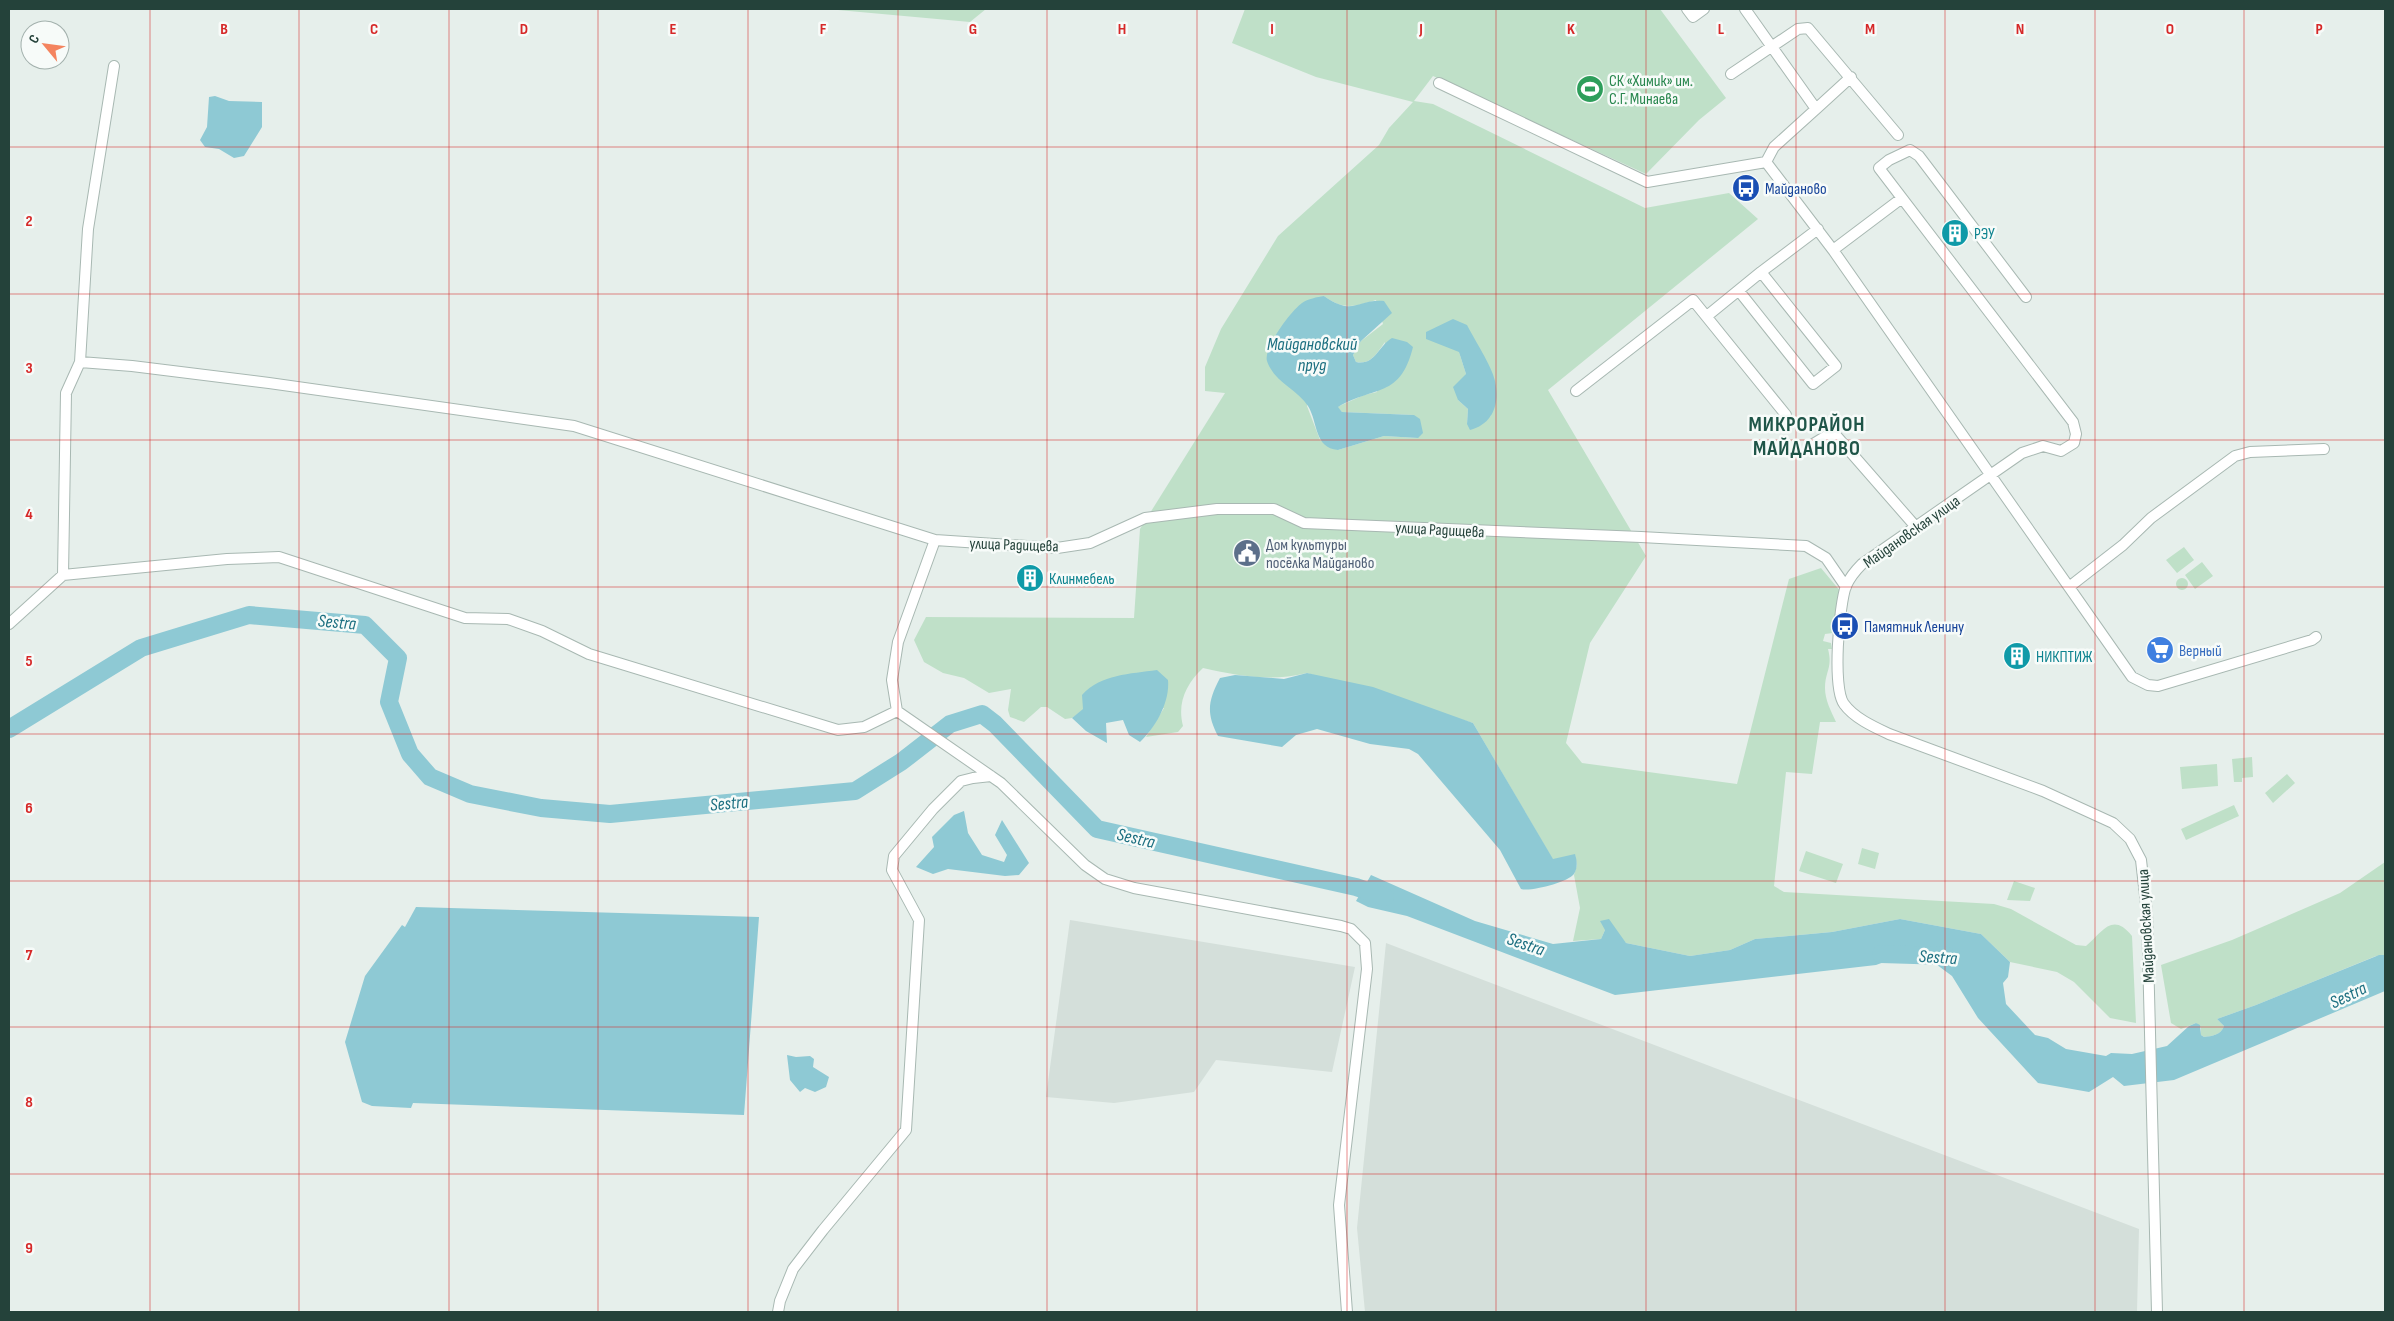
<svg xmlns="http://www.w3.org/2000/svg" width="2394" height="1321" viewBox="0 0 2394 1321" font-family="'Sofia Sans Condensed',sans-serif">
<rect width="100%" height="100%" fill="#e6efeb"/>
<path fill="#d4dfda" d="M1070,920L1355,967L1332,1072L1216,1060L1194,1092L1114,1103L1046,1097Z
M1386,943L2139,1229L2137,1312H1365L1357,1228Z"/>
<path fill="#bfe0c8" fill-rule="evenodd" d="M827,9H986L970,22Z
M1245,9H1660L1726,98L1699,120L1646,174L1433,76L1414,101L1433,104L1645,208L1729,193L1758,219L1548,390L1646,556L1590,643L1566,743L1582,763L1737,784L1789,579L1821,568L1841,592L1833,633L1825,634L1823,641L1831,643L1832,649H1828C1833,668 1825,671 1825,688C1825,700 1831,711 1836,722H1820L1812,774L1786,772L1774,886L1784,892L1994,904L2011,909L2076,945L2086,946C2102,933 2112,911 2132,936L2136,1023L2110,1018L2074,982L2057,972L2010,962L1981,934L1900,919L1832,932L1755,939L1730,950L1690,956L1626,943L1605,930L1601,939L1573,941L1580,908L1574,875L1577,865L1575,855L1553,860L1473,723L1307,673C1270,682 1240,676 1203,668C1186,684 1177,703 1183,726L1178,732L1146,737L1164,708L1084,709L1072,718L1065,719L1047,707H1041L1024,722L1010,717L1008,710L1011,689L989,693L964,678L943,673L924,662L914,640L926,617L1134,618L1140,529L1225,393L1205,391V367L1221,329L1278,236L1379,145L1389,128L1413,102L1316,77L1232,43ZM1324,296C1343,310 1354,307 1376,300L1383,324L1361,341L1353,355L1356,362C1371,365 1377,353 1385,342L1377,392L1364,395L1337,407L1342,412L1414,415L1418,438L1384,436L1338,450L1320,440L1307,406ZM1459,352L1491,416L1467,424L1468,409L1458,400L1466,374Z
M2184,547L2194,560L2177,573L2166,560Z
M2202,562L2213,576L2195,589L2185,575Z
M2176 584a6 6 0 1 1 12 0a6 6 0 1 1-12 0Z
M2252,757L2253,777L2242,778V782H2234L2232,759Z
M2217,764L2218,786L2182,789L2180,767Z
M2287,774L2295,783L2273,803L2265,793Z
M2234,805L2239,816L2186,840L2181,829Z
M1862,848L1879,853L1875,869L1858,864Z
M1806,851L1843,864L1836,883L1799,871Z
M2385,862V955L2376,956L2256,1005L2217,1019L2224,1026C2221,1035 2212,1036 2204,1037L2201,1035V1028L2196,1023L2181,1029L2171,1023L2161,965L2232,940L2340,893Z
M2014,881L2035,888L2030,901L2007,900Z"/>
<path fill="#8ec9d4" d="M215,96L229,101L262,102V127L244,156L234,158L219,149L205,147L200,140L207,127L209,97Z
M1324,296C1354,317 1356,299 1384,301L1392,313L1361,341L1353,355L1356,362C1375,366 1378,346 1392,338L1407,342L1413,347C1400,399 1375,385 1338,407L1342,412L1414,415L1420,419L1423,433L1418,438L1384,436L1338,450C1314,448 1318,422 1308,406C1297,389 1274,382 1267,361C1263,348 1291,311 1302,303C1308,299 1317,297 1324,296Z
M1453,319L1467,325C1474,339 1492,366 1495,381C1500,404 1493,424 1470,430L1467,424L1468,409L1458,400L1453,387L1466,374L1459,352L1426,339V332Z
M1157,670L1168,680C1170,702 1156,727 1140,742L1129,735L1123,720L1106,723L1107,743L1086,731L1072,718L1083,709L1082,695C1101,674 1130,674 1157,670Z
M1307,673L1373,687L1473,723L1553,859L1575,854C1577,861 1578,867 1574,874C1568,882 1531,892 1521,889L1500,850L1418,754L1409,749L1370,744L1317,729L1296,735L1282,747L1218,736C1206,713 1208,701 1220,678L1235,675L1284,679Z
M964,811L968,833L982,855L1004,862L1007,855L995,835L1002,820L1029,863L1019,875L1005,876L948,869L933,874L916,867L934,847L932,837L954,815Z
M1371,875L1475,921L1553,944L1601,939L1605,930L1600,921L1609,919L1626,943L1690,956L1730,950L1755,939L1832,932L1900,919L1981,934L2010,962L2008,977L2003,983L2006,1004L2035,1035L2048,1038L2066,1049L2106,1056L2111,1053L2132,1054L2167,1046L2189,1026L2196,1023L2200,1025L2201,1035L2204,1037C2212,1036 2221,1035 2224,1026L2217,1019L2256,1005L2379,955H2385V991L2174,1080L2124,1086L2113,1077L2089,1092L2038,1083L1978,1018L1952,976L1917,950L1876,965L1615,995L1407,916L1368,907L1356,901Z
M416,907L759,917L744,1115L413,1103L411,1108L372,1106L362,1102L345,1042L365,976L402,925L405,927Z
M787,1055L796,1057L810,1056L814,1059L813,1067L829,1077L826,1087L815,1092L805,1088L800,1092L790,1080Z"/>
<g fill="none" stroke-linecap="round" stroke-linejoin="round">
<path stroke="#8ec9d4" stroke-width="18" d="M9,729L141,648L249,615L365,625L398,658L389,702L410,754L430,777L470,794L541,808L610,814L855,791L901,762L950,724L982,714L995,724L1097,829L1356,887L1385,897
M1881,954L1947,956"/>
<g stroke="#a8b8b2" stroke-width="12">
<path id="minor" d="M1687,9L1693,17L1704,9
M1745,9L1816,109L1774,147L1766,162
M1731,74L1798,29L1808,28L1898,135
M1439,83L1647,182L1766,162
M1816,109L1851,77
M1766,162L1833,250L2132,677L2148,685L2158,686L2312,640L2316,637
M1833,250L1902,198
M1761,272L1818,229
M2026,297L1919,156L1910,150L1889,160L1879,168L2073,422L2076,434L2074,443L2061,451L2043,446L2022,453L1862,564C1855,571 1850,577 1846,586C1839,605 1832,688 1844,704C1854,718 1874,727 1889,734L2043,791L2113,823L2130,839L2141,860L2147,913L2157,1312
M1707,316L1761,272L1836,366L1813,384L1739,291
M80,362L88,229L114,66
M1576,391L1693,300L1786,415
M1810,446L1833,432L1916,527
M935,540L1057,548L1090,543L1145,518L1217,509H1274L1304,523L1641,537L1806,546L1826,558L1846,587
M63,575L227,559L279,557L465,618L508,619L542,631L589,654L838,730L864,727L897,711
M2069,587L2123,545L2151,518L2235,456L2250,452L2324,449
M9,624L63,575L66,393L80,362L132,366L269,383L574,426L935,540L898,642L892,680L897,711L1001,783L1085,865L1105,879L1134,888L1341,926L1351,929L1365,943L1367,969L1339,1205L1347,1312
M778,1312L780,1301L793,1269L823,1230L906,1130L919,920L892,870L894,856L933,809L961,781L973,778L991,776"/>
</g>
<use href="#minor" stroke="#fff" stroke-width="10"/>
</g>
<path fill="none" stroke="#d62828" stroke-width="1" stroke-opacity="0.55" d="M150,9V1312M299,9V1312M449,9V1312M598,9V1312M748,9V1312M898,9V1312M1047,9V1312M1197,9V1312M1347,9V1312M1496,9V1312M1646,9V1312M1796,9V1312M1945,9V1312M2095,9V1312M2244,9V1312M9,147H2385M9,294H2385M9,440H2385M9,587H2385M9,734H2385M9,881H2385M9,1027H2385M9,1174H2385"/>
<defs>
<g id="stadium-disc" transform="scale(1.4375)"><circle r="9.5" fill="#2e9e5b" stroke="#f7fbf9"/><path d="M0-5a6.5 5 0 1 0 0 10a6.5 5 0 1 0 0-10ZM-3.5-1.8h7v3.6h-7Z" fill="#fff"/></g>
<g id="bus-disc" transform="scale(1.4375)"><circle r="9.5" fill="#1a4fb4" stroke="#f7fbf9"/><path d="M-5-6H5V4H4V6H2V4H-2V6H-4V4H-5ZM-3.5-4V0h7V-4ZM-3.5 1.2v1.5H-2V1.2ZM2 1.2v1.5H3.5V1.2Z" fill="#fff"/></g>
<g id="building-disc" transform="scale(1.4375)"><circle r="9.5" fill="#0f9aa8" stroke="#f7fbf9"/><path d="M-4-6H4V6H1V3H-1V6H-4ZM-2.5-4.3h1.7v1.8h-1.7ZM.8-4.3h1.7v1.8H.8ZM-2.5-1h1.7V.8h-1.7ZM.8-1h1.7V.8H.8Z" fill="#fff"/></g>
<g id="civic-disc" transform="scale(1.4375)"><circle r="9.5" fill="#5c6f8a" stroke="#f7fbf9"/><path d="M-.6-6.5H3V-4.5H.6V-3L4-1V1h2V6H-6V1h2V-1L-.6-3ZM-1.2 2.5V6h2.4V2.5Z" fill="#fff"/></g>
<g id="supermarket-disc" transform="scale(1.4375)"><circle r="9.5" fill="#3f7fe0" stroke="#f7fbf9"/><path d="M-6-5.5h2.5l.6 2H6L4.5 2H-2.5L-4.4-4H-6ZM-1.5 3.2a1.3 1.3 0 1 0 .1 0ZM3 3.2a1.3 1.3 0 1 0 .1 0Z" fill="#fff"/></g>
</defs>
<g fill-rule="evenodd">
<use href="#stadium-disc" x="1590" y="89"/>
<use href="#bus-disc" x="1746" y="188"/>
<use href="#building-disc" x="1955" y="233"/>
<use href="#civic-disc" x="1247" y="553"/>
<use href="#building-disc" x="1030" y="578"/>
<use href="#bus-disc" x="1845" y="626"/>
<use href="#supermarket-disc" x="2160" y="650"/>
<use href="#building-disc" x="2017" y="656"/>
</g>
<g text-anchor="middle" stroke-width="5" stroke-linejoin="round" paint-order="stroke">
<g font-size="16" fill="#27864d" stroke="#f7fbf9" text-anchor="start">
<text x="1609" y="86">СК «Химик» им.<tspan x="1609" dy="18">С.Г. Минаева</tspan></text>
</g>
<g font-size="16" fill="#164399" stroke="#f7fbf9" text-anchor="start">
<text x="1765" y="194">Майданово</text>
<text x="1864" y="632">Памятник Ленину</text>
</g>
<g font-size="16" fill="#0d838f" stroke="#f7fbf9" text-anchor="start">
<text x="1974" y="239">РЭУ</text>
<text x="1049" y="584">Клинмебель</text>
<text x="2036" y="662">НИКПТИЖ</text>
</g>
<g font-size="16" fill="#24423a" stroke="#f7fbf9">
<text transform="translate(1440 529) rotate(3)" y="6">улица Радищева</text>
<text transform="translate(1911 531) rotate(-35)" y="6">Майдановская улица</text>
<text transform="translate(1014 544) rotate(2)" y="6">улица Радищева</text>
<text transform="translate(2145 926) rotate(-93)" y="6">Майдановская улица</text>
</g>
<g font-size="16" fill="#4e5e75" stroke="#f7fbf9" text-anchor="start">
<text x="1266" y="550">Дом культуры<tspan x="1266" dy="18">посёлка Майданово</tspan></text>
</g>
<g font-size="16" fill="#366cbe" stroke="#f7fbf9" text-anchor="start">
<text x="2179" y="656">Верный</text>
</g>
<g font-size="18" font-style="italic" fill="#1c6f80" stroke="#f7fbf9">
<text x="1312" y="350">Майдановский<tspan x="1312" dy="21">пруд</tspan></text>
<text transform="translate(337 622) rotate(5)" y="6">Sestra</text>
<text transform="translate(729 803) rotate(-5)" y="6">Sestra</text>
<text transform="translate(1136 838) rotate(13)" y="6">Sestra</text>
<text transform="translate(1526 944) rotate(19)" y="6">Sestra</text>
<text transform="translate(1938 957) rotate(4)" y="6">Sestra</text>
<text transform="translate(2348 995) rotate(-26)" y="6">Sestra</text>
</g>
<g font-size="21" font-weight="bold" letter-spacing="1" fill="#1f5548" stroke="#f7fbf9">
<text x="1807" y="431">МИКРОРАЙОН<tspan x="1807" dy="24">МАЙДАНОВО</tspan></text>
</g>
</g>
<g font-size="16" text-anchor="middle" font-weight="bold" fill="#d62828" stroke="#f7fbf9" stroke-width="5" stroke-linejoin="round" paint-order="stroke">
<text x="224" y="34">B</text>
<text x="374" y="34">C</text>
<text x="524" y="34">D</text>
<text x="673" y="34">E</text>
<text x="823" y="34">F</text>
<text x="973" y="34">G</text>
<text x="1122" y="34">H</text>
<text x="1272" y="34">I</text>
<text x="1421" y="34">J</text>
<text x="1571" y="34">K</text>
<text x="1721" y="34">L</text>
<text x="1870" y="34">M</text>
<text x="2020" y="34">N</text>
<text x="2170" y="34">O</text>
<text x="2319" y="34">P</text>
<text x="29" y="226">2</text>
<text x="29" y="373">3</text>
<text x="29" y="519">4</text>
<text x="29" y="666">5</text>
<text x="29" y="813">6</text>
<text x="29" y="960">7</text>
<text x="29" y="1107">8</text>
<text x="29" y="1253">9</text>
</g>
<rect width="2394" height="1321" fill="none" stroke="#24423a" stroke-width="20"/>
<g transform="translate(45 45) rotate(299)"><circle r="24" fill="#f7fbf9" stroke="#a3b1ad"/>
<path d="M0-4L9 19L0 12L-9 19Z" fill="#f4845f"/>
<text y="-8" font-size="14" font-weight="bold" text-anchor="middle" fill="#24423a">С</text>
</g>
</svg>
